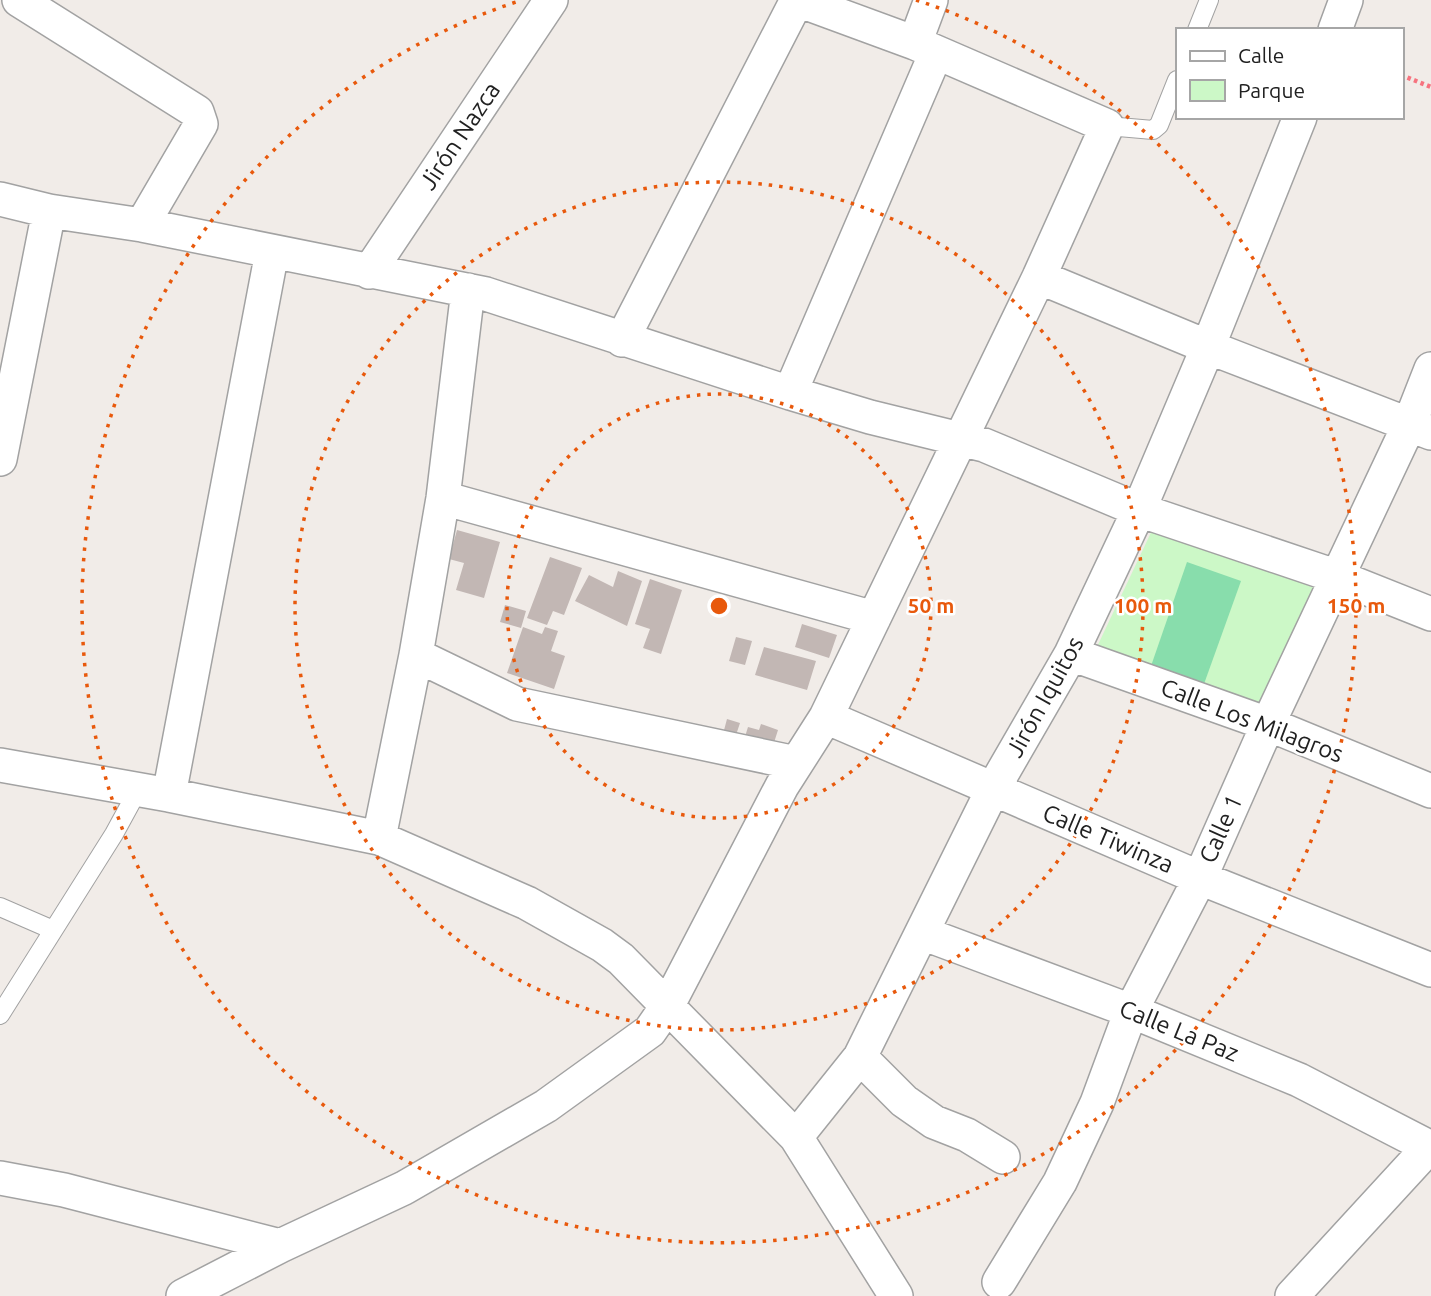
<svg xmlns="http://www.w3.org/2000/svg" width="1431" height="1296" viewBox="0 0 1431 1296" font-family="Ubuntu,sans-serif">
<rect width="100%" height="100%" fill="#f1ece8"/>
<path fill="#ccf8c7" d="M1155,524L1317,589L1262,709L1095,651Z"/>
<path fill="#88ddac" d="M1187,562L1241,581L1204,684L1151,666Z"/>
<path fill="#c2b7b4" d="M457,530L500,542L484,598L456,590L464,563L449,559Z
M550,557L582,568L564,615L553,611L547,625L527,618Z
M618,571L642,581L627,626L575,601L589,575L613,587Z
M650,579L682,590L661,654L643,648L650,629L635,624Z
M505,605L526,611L521,628L500,622Z
M802,624L837,635L829,658L795,647Z
M523,627L542,634L545,627L558,631L551,651L565,656L554,689L507,673Z
M736,637L752,641L745,665L729,661Z
M764,647L816,661L807,690L755,675Z
M727,719L740,723L735,738L723,734Z
M761,724L778,730L771,752L743,743L748,727L759,730Z"/>
<g fill="none" stroke-linecap="round" stroke-linejoin="round">
<g stroke="#a2a2a2" stroke-width="20">
<path id="lane" d="M1197,30L1209,0
M1107,126L1153,130L1159,125L1177,80
M0,907L53,930
M0,1015L114,834L138,790"/>
</g>
<g stroke="#a2a2a2" stroke-width="36">
<path id="street" d="M19,0L197,112L201,124L142,225
M1335,30L1346,0
M915,43L931,0
M0,199L49,211L142,225L486,294L790,393L870,417L984,445L1139,510L1338,577L1431,614
M369,272L551,0
M1039,277L1208,347L1431,433
M622,340L797,0
M790,393L936,53
M0,459L49,211
M443,498L874,618
M1071,654L1268,724L1431,791
M416,655L517,704L796,763
M826,717L1200,878L1431,970
M0,765L169,795L379,838L527,903L602,945L621,959L796,1137L896,1296
M169,795L272,252
M379,838L416,655L443,498L468,290
M922,933L1131,1011L1299,1080L1431,1148
M860,1057L904,1101L934,1122L967,1135L1003,1157
M796,1137L860,1057L993,789L1071,654L1139,510L1208,347L1300,117
M0,1178L64,1190L280,1246
M999,1282L1060,1182L1097,1103L1131,1011L1200,878L1268,724L1409,425L1431,369
M183,1296L280,1246L404,1188L546,1106L650,1031L668,1005L782,786L826,717L1039,277L1107,126L915,43L798,0
M1292,1296L1429,1147"/>
</g>
<path stroke="#f6737f" stroke-width="4.5" stroke-dasharray="3.5 3.5" stroke-linecap="butt" d="M1401,75L1431,87"/>
<use href="#lane" stroke="#fff" stroke-width="18"/>
<use href="#street" stroke="#fff" stroke-width="33"/>
</g>
<g fill="none" stroke="#e8590c" stroke-width="3.5" stroke-dasharray="3.5 7">
<circle cx="719" cy="606" r="212"/>
<circle cx="719" cy="606" r="424"/>
<path d="M916 0A637 637 0 1 1 522 0"/>
</g>
<g text-anchor="middle" stroke-width="5" stroke-linejoin="round" paint-order="stroke">
<g font-size="24" fill="#212121" stroke="#fff">
<text transform="translate(460 136) rotate(-56)" y="8">Jirón Nazca</text>
<text transform="translate(1045 697) rotate(-61)" y="8">Jirón Iquitos</text>
<text transform="translate(1252 721) rotate(21)" y="8">Calle Los Milagros</text>
<text transform="translate(1221 829) rotate(-66)" y="8">Calle 1</text>
<text transform="translate(1108 839) rotate(23)" y="8">Calle Tiwinza</text>
<text transform="translate(1179 1031) rotate(22)" y="8">Calle La Paz</text>
</g>
</g>
<circle cx="719" cy="606" r="10" fill="#e8590c" stroke="#fff" stroke-width="3.5"/>
<g font-size="21" text-anchor="middle" font-weight="bold" fill="#e8590c" stroke="#fff" stroke-width="5" stroke-linejoin="round" paint-order="stroke">
<text x="931" y="613">50 m</text>
<text x="1143" y="613">100 m</text>
<text x="1356" y="613">150 m</text>
</g>
<rect x="1176" y="28" width="228" height="91" fill="#ffffff" stroke="#a6a6a6" stroke-width="2"/>
<rect x="1190" y="51" width="35" height="10" fill="#ffffff" stroke="#a6a6a6" stroke-width="2"/>
<text x="1238" y="63" font-size="21" fill="#212121">Calle</text>
<rect x="1190" y="80" width="35" height="21" fill="#ccf8c7" stroke="#a6a6a6" stroke-width="2"/>
<text x="1238" y="98" font-size="21" fill="#212121">Parque</text>
</svg>
